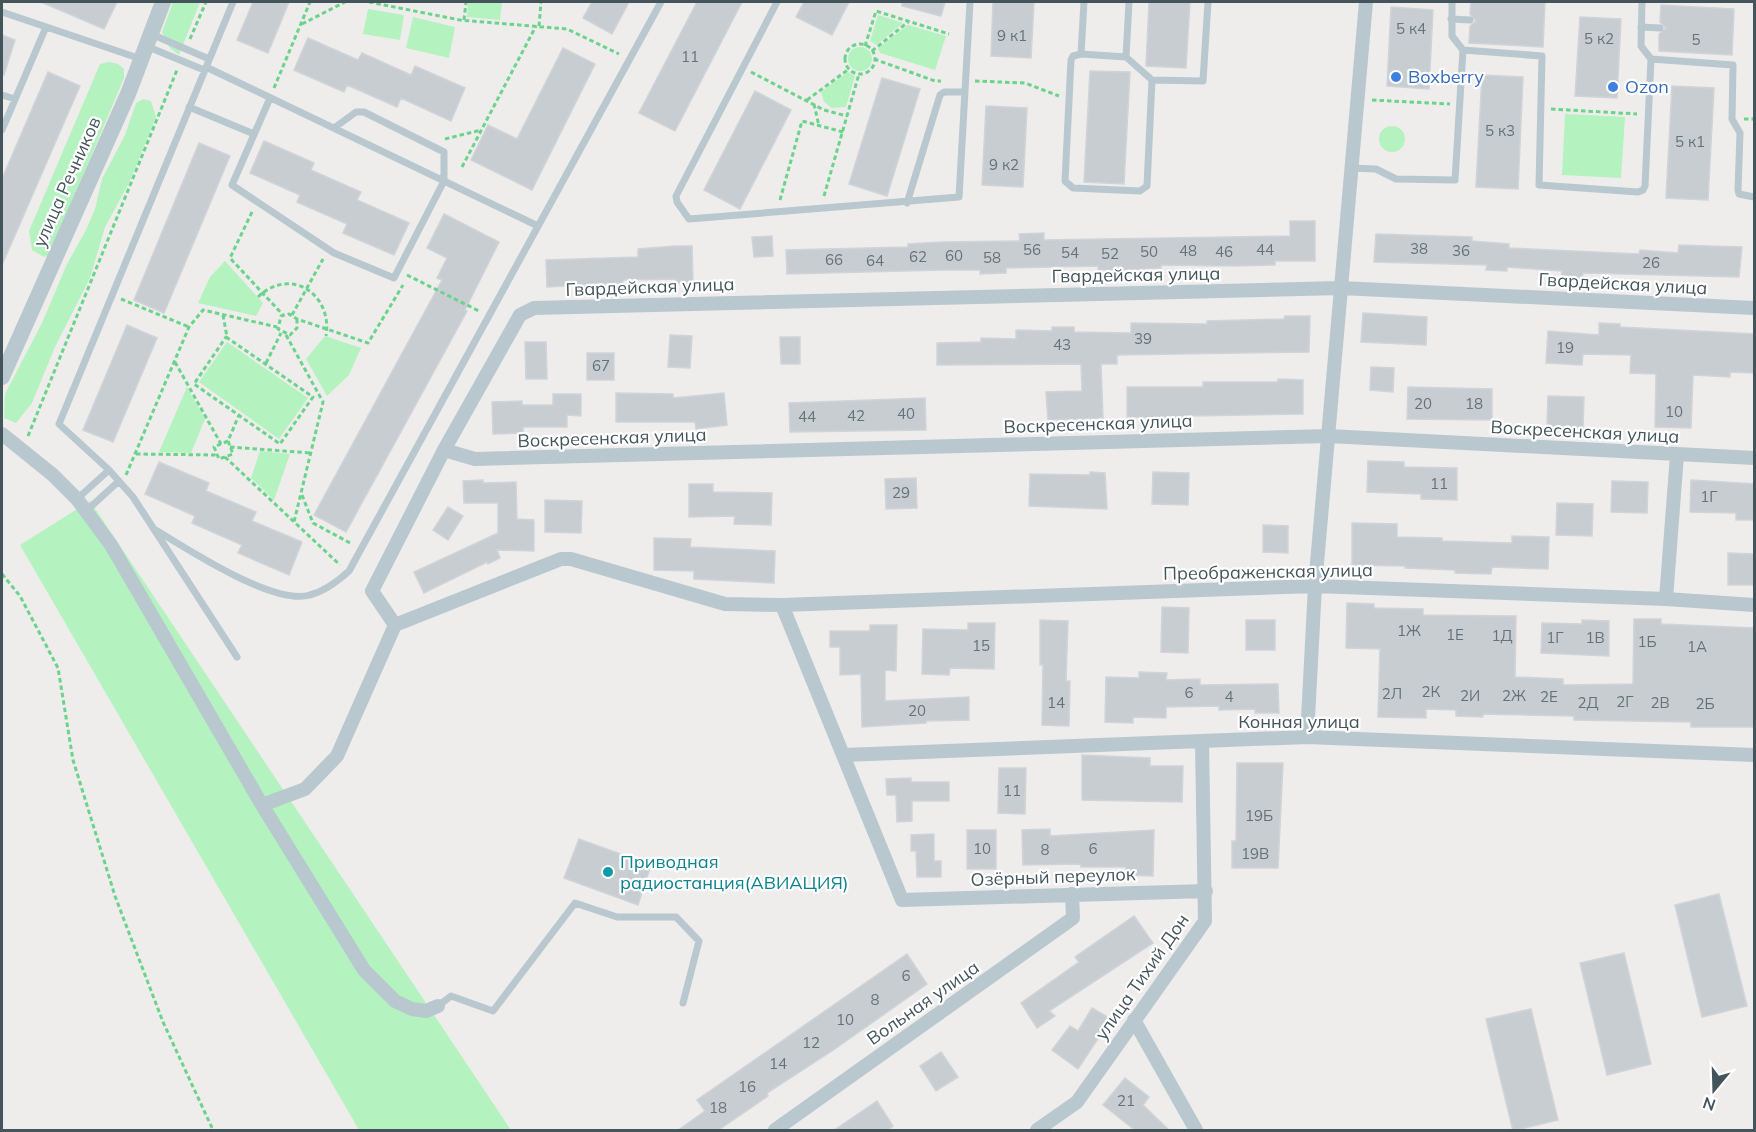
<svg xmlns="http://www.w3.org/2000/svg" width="1756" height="1132" viewBox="0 0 1756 1132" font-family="Mulish,sans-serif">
<rect width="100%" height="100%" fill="#efecec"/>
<path fill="#b4f3c0" d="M173,2H200L179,55L170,48L162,32Z
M468,2H502L500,20L467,17Z
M368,9L404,15L400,40L363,34Z
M878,15L903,23L876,45L870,41Z
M413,17L455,27L449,58L406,48Z
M908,25L946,36L935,70L880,53L878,48Z
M848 59a12 12 0 1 1 24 0a12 12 0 1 1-24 0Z
M109,62L118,64L124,69V78L50,254L44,257L32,250L29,231L100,64Z
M848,72L855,76L846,107L832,108L824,102L821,92Z
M143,99L151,101L156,117L129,183L105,227L90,278L55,347L32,403L16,423L4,418L5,394L42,323L67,264L86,230L95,209L102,179L125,135L136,103Z
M1565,114L1625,117L1621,178L1562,175Z
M1379 139a13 13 0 1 1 26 0a13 13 0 1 1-26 0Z
M225,261L263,303L256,316L198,303L210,277Z
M325,336L361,348L349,375L327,396L306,359Z
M227,342L308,398L279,439L199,382Z
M187,387L205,419L191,453L159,452Z
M260,451L290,454L274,500L251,478Z
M90,501L511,1130H359L20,545Z"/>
<path fill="#c8cdd2" stroke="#cfd4d9" stroke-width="1.5" d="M41,2H117L104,29Z
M253,2H289L268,53L237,40Z
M592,2H629L612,34L583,18Z
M697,2H742L675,131L639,113Z
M804,2H849L832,35L796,17Z
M902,2H945L941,16L902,6Z
M993,2H1034L1031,58L991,56Z
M1149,2H1190L1186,68L1146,66Z
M1471,2H1545L1543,47L1469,43L1470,26L1476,21L1470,14Z
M1661,5L1734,9L1732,55L1659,51V34L1666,28L1660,22Z
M1391,7L1433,10L1429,89L1387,86Z
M1580,17L1621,19L1617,98L1575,96Z
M2,35L15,40L4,75L2,74Z
M308,38L358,60L362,53L411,75L415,66L465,88L451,121L401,98L397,107L347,85L344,92L294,70Z
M563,48L595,64L532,190L471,160L488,125L517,139Z
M1090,71L1130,72L1124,184L1084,182Z
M48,72L80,86L2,265V179Z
M1482,75L1523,77L1518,189L1476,187Z
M882,78L920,89L887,196L849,184Z
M1672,86L1714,88L1708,200L1666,198Z
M755,91L791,110L740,209L704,190Z
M986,106L1027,108L1023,187L982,185Z
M264,141L314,163L311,170L361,192L357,200L409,223L394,255L343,233L347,224L297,202L300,195L250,173Z
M199,143L230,156L164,313L134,300Z
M444,214L499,242L465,310L467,311L346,532L314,515L442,280L437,278L447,258L427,248Z
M1290,221H1315V261H1275V265L1234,266L1161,265V268L1123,270H1098V266L1006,268V273L980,274V270H943L787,274L786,250L908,247V244L942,242L1020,241L1019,234L1044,233V240L1290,236Z
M1376,234L1472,237V241L1509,244V248L1639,254L1640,250L1678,253L1679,245L1742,247L1739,277L1583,273L1582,279L1561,278L1562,271L1507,267V271L1486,270L1487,265L1374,262Z
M772,236L773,256L754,257L752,237Z
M675,246H692L693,283H676V279L623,280V283L547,287L546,260L638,257V249Z
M1363,313L1427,317L1426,345L1361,342Z
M1285,316H1310L1309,352L1117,355V364H1101L1103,418L1048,420L1046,392L1082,391L1081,364L937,365V343L981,342V338L1016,339V330L1052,331V327H1074V332L1131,333V323L1207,324V321L1284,319Z
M1599,323L1620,324V327L1755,334V373L1730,372V377L1693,375L1691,428L1655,427L1656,374L1630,373L1631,355L1583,354L1582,365L1546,363L1548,331L1599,335Z
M127,325L157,338L113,442L83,430Z
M670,335L692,336L690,368L668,367Z
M780,337H800V364H781Z
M525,342H546L547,379H526Z
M587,353H614V380H587Z
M1371,367L1394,368L1393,392L1370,390Z
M1278,379L1303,380V414L1191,416V419L1127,417V387H1203V382H1278Z
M1408,387L1492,389V420L1407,419Z
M616,393L673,394V398L724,393L727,425L696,429L695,422H616Z
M553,394H581V416L567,415V427H523V433L493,434L492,402L522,401V405H553Z
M1548,396L1584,397L1583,428L1547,427Z
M925,398L926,430L790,432L789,403Z
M1368,461L1404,462V467L1457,468V500L1421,499V494L1367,492Z
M159,462L209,483L206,491L256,512L252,521L302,542L289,575L238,553L242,545L192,523L195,516L145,494Z
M1090,472L1105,473L1107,509L1029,506L1030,474L1090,475Z
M1153,472L1189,473L1188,505L1152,504Z
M916,478L917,508L886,509L885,479Z
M483,480V483L516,482L517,519L534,520V551L497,550L500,558L488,564L487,562L424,593L414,572L498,533V503H464L463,481Z
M1691,480L1755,484V520H1736V513L1690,512Z
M1612,481L1648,482L1647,513L1611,512Z
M689,484H713V492L772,493L771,525L734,524L735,516L689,517Z
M545,500L582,501L581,533L545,532Z
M1557,503L1593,504L1592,536L1556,535Z
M448,507L463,516L448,540L433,530Z
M1352,523L1397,524V537L1442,538V541L1512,543V536L1549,537L1548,569L1492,567L1491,574L1455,573V570L1405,568V566L1352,565Z
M1263,525L1288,526V553L1263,552Z
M654,538L691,539L690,547L775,551L774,583L694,579V571L654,570Z
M1728,553L1755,554V585H1728Z
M1347,603L1374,604V608L1423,609V615L1516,616L1515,677L1563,679V685L1633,684L1634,619H1661V624L1755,628V727H1691V722L1574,720V716L1483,714V717L1456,716V710L1426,709V718L1378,717L1380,649L1346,648Z
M1162,607L1189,608L1188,653L1161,652Z
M1040,620L1068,621L1066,681H1070L1069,726L1042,725L1043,665H1040Z
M1246,620H1275V650H1246Z
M1582,620L1609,621V656L1541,653L1542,623L1582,624Z
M968,623H995L994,669L950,668L949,675L922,674L923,629L968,630Z
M870,625H897L896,671L885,670V701L969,697V720L926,721V723L862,727L861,674L840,675V647H830V631H870Z
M1139,672L1167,673L1166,680L1200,679V685L1278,684L1279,713H1255V709L1219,710V706L1166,707V718L1133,717V723L1105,722L1106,677L1139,678Z
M1082,755L1150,758V766H1183L1182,802L1082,800Z
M1237,763H1283L1278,868H1232V841H1236Z
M999,768H1026L1025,814L998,813Z
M911,778V782H949V801H912V821L897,822L896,795H887L886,779Z
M1050,829V836L1154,830L1153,876L1126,875V867H1081V864L1023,865L1022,830Z
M967,830H996V869H967Z
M934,834V861H941V877H917L916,851H911V835Z
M579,839L651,865L638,905L564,878Z
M1719,894L1747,1006L1702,1017L1675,905Z
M1134,916L1153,943L1049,1011L1055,1016L1037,1028L1021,1003L1079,962L1075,957Z
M1624,953L1651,1064L1607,1075L1580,963Z
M907,954L927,984L832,1051L767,1093L768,1096L717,1131H677L705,1111L697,1100Z
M1092,1008L1111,1019L1078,1069L1052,1050L1070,1026L1078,1031Z
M1531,1009L1558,1120L1513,1131L1486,1019Z
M941,1052L958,1077L936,1091L920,1066Z
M1125,1078L1149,1097L1143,1105L1170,1131H1136L1103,1105Z
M877,1101L893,1126L887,1131H833Z"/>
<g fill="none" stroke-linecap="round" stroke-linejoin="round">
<path stroke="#69d48a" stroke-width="3" stroke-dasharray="4.5 3" stroke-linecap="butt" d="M369,2L460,20L567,29L619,54
M464,20L466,2
M302,24L345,2
M539,26L541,2
M190,39L206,2
M845 59a15 15 0 1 1 30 0a15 15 0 1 1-30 0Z
M865,46L876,11L949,34
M872,51L908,22
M874,59L935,81H941
M751,72L824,110L847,116
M975,81L1025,83L1059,96
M274,88L310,2
M807,100L849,69
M1372,100L1450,104
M814,104L819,126
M1551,109L1637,114
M1744,119H1754
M445,139L481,130
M462,167L536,26
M824,196L859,74
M780,200L802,121L843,132
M252,212L230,258L283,315
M407,275L479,311
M258,297C290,266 333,294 326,336
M121,299L189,327
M223,315L227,337
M292,315L323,259
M297,319V328L290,335L278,329L281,316L289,314L297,319L368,343L403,285
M286,335L323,402L294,522
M226,337L313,397L280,444L194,384Z
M175,362L221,444
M266,363L281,333
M28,436L177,70
M228,441L214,447L219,459L233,454L228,441L239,415
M230,447L311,453
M136,454L218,455
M225,457L340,565
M126,475L189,327L203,310L277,327
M302,495L313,523L352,544
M2,574L20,596L58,668L73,760L115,896L163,1022L213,1130"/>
<path stroke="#b8c8ce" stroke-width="7" d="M233,2L59,424L109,470L133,497L237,657
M777,2L676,196L677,202L689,219L959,197L970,2
M1084,2L1081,54L1073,56L1071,60L1065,181L1073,188L1140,191L1147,186L1152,80L1203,81L1208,2
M2,12L141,59
M1451,19L1470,20
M1641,27L1660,28
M151,34L209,59
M146,46L204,70
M1463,50L1542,56L1539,185L1638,192L1643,190L1645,186L1651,59L1641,46L1642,2
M1081,54L1126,57L1129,2
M1126,57L1152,80
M1651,59L1733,65L1732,119L1740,133L1738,190L1739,194L1754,197
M206,67L538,226
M2,95L15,99
M270,98L232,185L334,253L394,278L444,181V152L364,112H356L334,128
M189,107L254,134
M2,130L46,27
M1350,168L1376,169L1396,179L1455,180L1463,50L1452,36V2
M907,203L940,95L944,92H965
M77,499L109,470
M86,511L119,481
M154,529C186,548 273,606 310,595C325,591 337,582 349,571L661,2
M438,1006L451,996L493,1011L575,903L617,917H676L699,941L683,1003"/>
<path stroke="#b8c8ce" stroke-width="14" d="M2,434L53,475L77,499L111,545L262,805L364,970L395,1001L412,1009L426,1011L438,1006
M444,450L475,459L1329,436L1754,458
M1666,599L1677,455
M782,605L902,900L1206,891
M395,625L372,591L444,450L520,315L534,308L1341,288L1754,308
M1307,737L1315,586L1366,2
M844,755L1307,737L1754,755
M262,805L305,789L337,756L395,625L561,559H571L725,604L782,605L1315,586L1666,599L1754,605
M1134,1020L1196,1130
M775,1130L1073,918L1072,894
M1037,1130L1077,1102L1205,921L1202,742"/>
<path stroke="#b8c8ce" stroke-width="16" d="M2,377L128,94L163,2"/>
</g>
<g fill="#3f7fe0" stroke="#fff" stroke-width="2">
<circle cx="1396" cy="77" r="6"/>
<circle cx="1613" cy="87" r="6"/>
</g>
<circle fill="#0f9aa8" stroke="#fff" stroke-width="2" cx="608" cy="872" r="6"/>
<g text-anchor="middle" stroke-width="4.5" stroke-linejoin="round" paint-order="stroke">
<g font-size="15" fill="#647379">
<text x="1411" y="34">5 к4</text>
<text x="1012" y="41">9 к1</text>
<text x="1599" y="44">5 к2</text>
<text x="1696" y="45">5</text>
<text x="690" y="62">11</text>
<text x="1500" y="136">5 к3</text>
<text x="1690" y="147">5 к1</text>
<text x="1004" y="170">9 к2</text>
<text x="1419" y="254">38</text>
<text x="1032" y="255">56</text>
<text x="1265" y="255">44</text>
<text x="1188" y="256">48</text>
<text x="1461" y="256">36</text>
<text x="1149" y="257">50</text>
<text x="1224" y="257">46</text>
<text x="1070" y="258">54</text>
<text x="1110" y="259">52</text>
<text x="954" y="261">60</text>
<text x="918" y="262">62</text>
<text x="992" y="263">58</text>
<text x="834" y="265">66</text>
<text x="875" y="266">64</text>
<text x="1651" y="268">26</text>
<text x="1143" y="344">39</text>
<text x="1062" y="350">43</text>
<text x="1565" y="353">19</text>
<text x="601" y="371">67</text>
<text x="1423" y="409">20</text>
<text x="1474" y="409">18</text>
<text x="1674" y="417">10</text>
<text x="906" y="419">40</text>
<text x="856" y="421">42</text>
<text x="807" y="422">44</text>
<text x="1439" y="489">11</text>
<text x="901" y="498">29</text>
<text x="1709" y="502">1Г</text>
<text x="1409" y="636">1Ж</text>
<text x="1455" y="640">1Е</text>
<text x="1502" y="641">1Д</text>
<text x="1555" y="643">1Г</text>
<text x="1595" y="643">1В</text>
<text x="1647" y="647">1Б</text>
<text x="981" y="651">15</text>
<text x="1697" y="652">1А</text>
<text x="1431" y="697">2К</text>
<text x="1189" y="698">6</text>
<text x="1392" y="699">2Л</text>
<text x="1470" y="701">2И</text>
<text x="1514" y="701">2Ж</text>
<text x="1229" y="702">4</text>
<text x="1549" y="702">2Е</text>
<text x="1625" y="707">2Г</text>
<text x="1056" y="708">14</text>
<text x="1588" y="708">2Д</text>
<text x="1660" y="708">2В</text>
<text x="1705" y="709">2Б</text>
<text x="917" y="716">20</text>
<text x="1012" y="796">11</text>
<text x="1259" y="821">19Б</text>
<text x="982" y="854">10</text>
<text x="1093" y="854">6</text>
<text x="1045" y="855">8</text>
<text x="1255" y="859">19В</text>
<text x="906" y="981">6</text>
<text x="875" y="1005">8</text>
<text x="845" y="1025">10</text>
<text x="811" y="1048">12</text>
<text x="778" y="1069">14</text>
<text x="747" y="1092">16</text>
<text x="1126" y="1106">21</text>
<text x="718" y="1113">18</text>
</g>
<g font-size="18" fill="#366cbe" stroke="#fff" text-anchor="start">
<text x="1408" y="83">Boxberry</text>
<text x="1625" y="93">Ozon</text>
</g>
<g font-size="18" fill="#43555b" stroke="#fff">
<text transform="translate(67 182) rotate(-66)" y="6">улица Речников</text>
<text transform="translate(1136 275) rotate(-1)" y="6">Гвардейская улица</text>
<text transform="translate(1623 284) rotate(3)" y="6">Гвардейская улица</text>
<text transform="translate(650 287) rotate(-2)" y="6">Гвардейская улица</text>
<text transform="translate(1098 424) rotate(-2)" y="6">Воскресенская улица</text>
<text transform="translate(1585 432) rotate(3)" y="6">Воскресенская улица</text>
<text transform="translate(612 438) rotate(-2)" y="6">Воскресенская улица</text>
<text transform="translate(1268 572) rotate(-1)" y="6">Преображенская улица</text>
<text x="1299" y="728">Конная улица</text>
<text transform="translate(1053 877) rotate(-2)" y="6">Озёрный переулок</text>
<text transform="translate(1142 977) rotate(-55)" y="6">улица Тихий Дон</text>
<text transform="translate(923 1003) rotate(-35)" y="6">Вольная улица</text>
</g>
<g font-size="18" fill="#0d838f" stroke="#fff" text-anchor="start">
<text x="620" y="868">Приводная<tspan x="620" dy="21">радиостанция(АВИАЦИЯ)</tspan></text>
</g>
</g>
<rect width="1756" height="1132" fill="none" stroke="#43555b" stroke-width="6"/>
<g transform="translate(1714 1090) rotate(199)" stroke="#ffffff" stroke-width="4.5" paint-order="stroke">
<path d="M0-4.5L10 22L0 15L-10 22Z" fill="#43555b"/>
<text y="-9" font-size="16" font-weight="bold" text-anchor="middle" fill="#43555b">N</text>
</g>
</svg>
